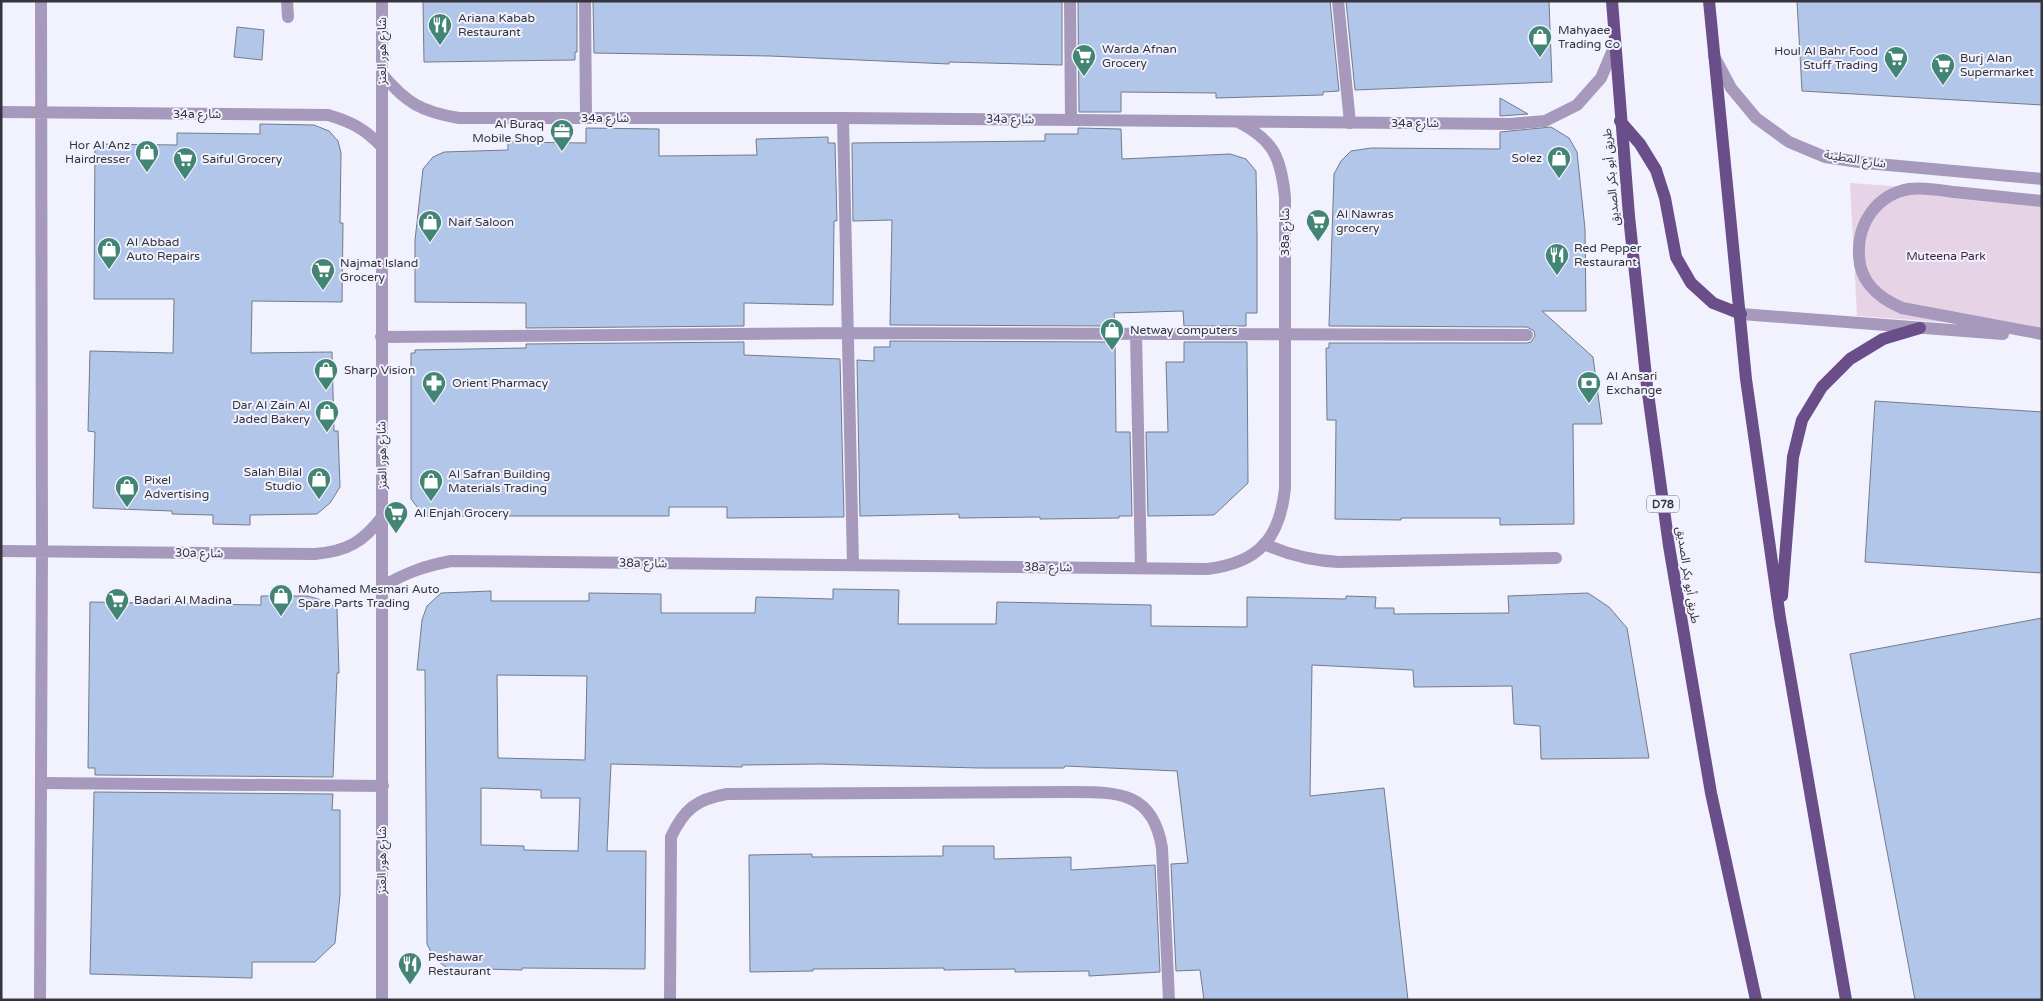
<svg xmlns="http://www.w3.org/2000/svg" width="2043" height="1001" viewBox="0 0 2043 1001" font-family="'Varela Round','Noto Sans Arabic',sans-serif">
<rect width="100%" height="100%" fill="#f1f2fd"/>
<path fill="#e7d3e6" d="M1850,183L2042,197V329L1857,316Z"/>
<path fill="#b2c6e9" stroke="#727b8a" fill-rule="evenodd" d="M423,1H577V52H575V60L424,62Z
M593,1H1062V65L949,62V64L770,56L594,53Z
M1078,1H1330L1339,91L1323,92V95L1216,98V93L1121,92V112H1079Z
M1346,1H1549L1552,82L1355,90Z
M1797,1H2042V105L1802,91Z
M237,27L264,30L262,60L234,57Z
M1500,98L1528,114L1500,116Z
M260,124L314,125L329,131L338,141L341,153L340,223H343L342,302L252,301L251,353L332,352L334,431H338L340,487L330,503L317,514L250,515V525L213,524V515L172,514V511L93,508L95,432L88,431L90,351L173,353L174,299H94L95,144L177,145V133L260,134Z
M1551,127L1569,138L1577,152L1585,229L1586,311H1542L1593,357L1602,424H1573L1574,524L1500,525V518H1401V520L1335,519L1336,420H1327L1326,348H1329V343H1527L1531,342L1535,336L1534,331L1527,327L1329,326L1334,174L1341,161L1351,151L1371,148L1500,149V132Z
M586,128L659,129V156L757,155L756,139L828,137V143H835L837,221H834L833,305L744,303V326L526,328V303L415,302V240L423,169L433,157L444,152L508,150V142L586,143Z
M1078,128L1121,129L1122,159L1230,154L1246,159L1256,171L1257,233V313H1246V326H1184L1183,311L1114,313L1115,326L890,325L892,220L853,221L852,143L1045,141V134H1078Z
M890,341L1115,342L1116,432H1130L1132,516H1119V518L1040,519V517L959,518V514L860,516L857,360L874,361V347H890Z
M744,342V355L840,359L844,517L727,518V507H669V516H424L411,499V353H415V350L526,348V344Z
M1184,342H1247L1248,483L1214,515L1148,516L1146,432H1168L1166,362H1184Z
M1875,401L2042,412V573L1865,562Z
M833,589L899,590L898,624H996L997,602L1151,605V626L1247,627V597L1346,599V596L1376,597L1375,608H1394V614L1509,613L1508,596L1588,593L1609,607L1627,628L1649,758L1541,759L1540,726L1514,724L1512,686L1414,687L1413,670L1312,665L1310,796L1384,788L1408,1000H1204L1200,970L1176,971L1171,864L1188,863L1177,771L1065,766L1064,768H980L820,764L742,765V767L611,764L607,851H646L645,969L522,968V970L447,968L434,958L427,944L425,670H417L422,620L427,606L441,593L491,591V601H589V593L661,594V613H755L756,597L833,599ZM497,675L587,676L585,760L498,758ZM481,788L541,790V798H580L578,851L524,850V846L481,845Z
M261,596H308L328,602L337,609L339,673H337L333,777L95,775V768H88L90,602L261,605Z
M2042,618V1000H1915L1850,654Z
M94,792L333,794L332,810H340V895L335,943L315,962H252V978L90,974Z
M943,846H994V859L1071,857V870L1155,865L1160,972L1089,976V971L1015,972V969L944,970V968L813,969V971L750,972L749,855L812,854V857L943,856Z"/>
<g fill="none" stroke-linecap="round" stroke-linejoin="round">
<path stroke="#a799bb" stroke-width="12" d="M287,1L288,17
M585,1L586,118
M1070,1L1071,120
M1338,1L1350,123
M843,118L853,565
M1136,334L1141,568
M381,337L848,333L1527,335
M1264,544C1289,555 1312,561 1339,562L1556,558
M41,783L383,786
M670,1000L671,837C684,809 697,799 727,794L1070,792C1117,792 1153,791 1162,848L1169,1000"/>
<path stroke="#a799bb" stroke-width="12" d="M382,74C406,103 422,112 459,118H843L1510,124L1545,121L1577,105L1601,78L1615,45
M1,112L328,115C352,122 365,129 382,147
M1,551L315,554C348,551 363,542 383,516
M383,586C406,573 424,566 451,561L1207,569C1258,563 1280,539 1285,488V197C1281,158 1274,140 1238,122
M40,1000L42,551L41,1
M382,1000V1"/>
<path stroke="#a799bb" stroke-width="12" d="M1714,56L1731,88L1756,118L1789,142L1825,157L1866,163L2042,179
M2042,201C2013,198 1983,195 1954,192C1940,190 1923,187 1909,189C1876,195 1857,224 1859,256C1860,283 1879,298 1902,308L2042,334
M1741,314L2003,334"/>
<path stroke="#6a4e89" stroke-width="12" d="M1612,1L1629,216L1647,386L1669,546L1711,793L1756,1000
M1709,1L1746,379L1780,618L1846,1000
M1620,121L1640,144L1656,170L1665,198L1676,257L1691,283L1713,303L1741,314
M1782,596L1793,457L1802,420L1822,387L1850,359L1883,339L1920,328"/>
</g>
<defs>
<g id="restaurant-pin" transform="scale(1.25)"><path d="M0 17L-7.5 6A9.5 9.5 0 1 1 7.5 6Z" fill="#438575" stroke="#f1f2fd"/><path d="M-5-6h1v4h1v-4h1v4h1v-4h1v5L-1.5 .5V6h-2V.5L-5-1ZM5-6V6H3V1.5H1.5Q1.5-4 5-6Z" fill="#fff"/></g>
<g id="shop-pin" transform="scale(1.25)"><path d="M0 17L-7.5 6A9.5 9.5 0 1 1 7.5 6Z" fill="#438575" stroke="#f1f2fd"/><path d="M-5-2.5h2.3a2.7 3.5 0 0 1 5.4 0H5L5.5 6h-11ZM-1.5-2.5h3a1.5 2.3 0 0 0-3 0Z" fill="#fff"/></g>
<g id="supermarket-pin" transform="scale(1.25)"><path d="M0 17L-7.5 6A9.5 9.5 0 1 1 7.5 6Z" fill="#438575" stroke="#f1f2fd"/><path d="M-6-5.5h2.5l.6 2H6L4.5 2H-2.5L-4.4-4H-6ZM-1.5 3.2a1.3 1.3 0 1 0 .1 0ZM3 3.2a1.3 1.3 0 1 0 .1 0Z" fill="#fff"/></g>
<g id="office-pin" transform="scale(1.25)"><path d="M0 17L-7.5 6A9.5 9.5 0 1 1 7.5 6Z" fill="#438575" stroke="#f1f2fd"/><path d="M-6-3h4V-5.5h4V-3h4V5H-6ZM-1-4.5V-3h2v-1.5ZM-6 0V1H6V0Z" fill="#fff"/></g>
<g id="pharmacy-pin" transform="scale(1.25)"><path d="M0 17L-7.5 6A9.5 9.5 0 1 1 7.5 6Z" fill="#438575" stroke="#f1f2fd"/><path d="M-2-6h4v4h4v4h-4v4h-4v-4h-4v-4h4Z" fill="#fff"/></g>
<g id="bank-pin" transform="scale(1.25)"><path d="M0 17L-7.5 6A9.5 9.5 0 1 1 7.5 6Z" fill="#438575" stroke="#f1f2fd"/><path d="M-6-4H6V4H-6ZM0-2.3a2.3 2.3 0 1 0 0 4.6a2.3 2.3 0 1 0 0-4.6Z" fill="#fff"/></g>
</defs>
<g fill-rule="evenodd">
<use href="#restaurant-pin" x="440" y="25"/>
<use href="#shop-pin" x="1540" y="37"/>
<use href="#supermarket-pin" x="1084" y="56"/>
<use href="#supermarket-pin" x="1896" y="58"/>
<use href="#supermarket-pin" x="1943" y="65"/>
<use href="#office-pin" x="562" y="131"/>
<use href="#shop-pin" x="147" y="152"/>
<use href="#shop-pin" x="1559" y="158"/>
<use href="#supermarket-pin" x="185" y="159"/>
<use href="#supermarket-pin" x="1318" y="221"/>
<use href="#shop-pin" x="430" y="222"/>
<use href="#shop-pin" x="109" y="249"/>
<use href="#restaurant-pin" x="1557" y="255"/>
<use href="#supermarket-pin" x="323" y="270"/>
<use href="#shop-pin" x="1112" y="330"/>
<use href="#shop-pin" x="326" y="370"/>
<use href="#pharmacy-pin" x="434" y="383"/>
<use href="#bank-pin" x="1589" y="383"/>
<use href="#shop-pin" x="327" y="412"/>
<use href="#shop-pin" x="319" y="479"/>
<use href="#shop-pin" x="431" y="481"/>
<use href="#shop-pin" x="127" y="487"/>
<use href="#supermarket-pin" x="396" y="513"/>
<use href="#shop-pin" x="281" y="596"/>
<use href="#supermarket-pin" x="117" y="600"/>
<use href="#restaurant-pin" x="410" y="964"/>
</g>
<g text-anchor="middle" stroke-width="4" stroke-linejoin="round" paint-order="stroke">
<rect fill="#f1f2fd" stroke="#6d6e76" stroke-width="1" x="1647" y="495.5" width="32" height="17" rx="4"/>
<g font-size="11" font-weight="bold" fill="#34353c">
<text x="1663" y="508">D78</text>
</g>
<g font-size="12" fill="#34353c" stroke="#f1f2fd" text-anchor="start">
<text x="458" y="22">Ariana Kabab<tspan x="458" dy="14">Restaurant</tspan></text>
<text x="1558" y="34">Mahyaee<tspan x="1558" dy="14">Trading Co</tspan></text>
<text x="1102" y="53">Warda Afnan<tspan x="1102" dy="14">Grocery</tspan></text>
<text x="1878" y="55" text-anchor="end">Houl Al Bahr Food<tspan x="1878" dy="14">Stuff Trading</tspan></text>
<text x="1960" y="62">Burj Alan<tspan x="1960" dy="14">Supermarket</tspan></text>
<text x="544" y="128" text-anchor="end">Al Buraq<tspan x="544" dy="14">Mobile Shop</tspan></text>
<text x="130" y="149" text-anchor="end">Hor Al Anz<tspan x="130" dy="14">Hairdresser</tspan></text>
<text x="1542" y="162" text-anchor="end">Solez</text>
<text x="202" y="163">Saiful Grocery</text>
<text x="1336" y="218">Al Nawras<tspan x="1336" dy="14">grocery</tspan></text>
<text x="448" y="226">Naif Saloon</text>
<text x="126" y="246">Al Abbad<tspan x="126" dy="14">Auto Repairs</tspan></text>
<text x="1574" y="252">Red Pepper<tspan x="1574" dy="14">Restaurant</tspan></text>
<text x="340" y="267">Najmat Island<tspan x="340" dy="14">Grocery</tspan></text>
<text x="1130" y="334">Netway computers</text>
<text x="344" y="374">Sharp Vision</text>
<text x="1606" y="380">Al Ansari<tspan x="1606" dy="14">Exchange</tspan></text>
<text x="452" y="387">Orient Pharmacy</text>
<text x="310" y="409" text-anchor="end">Dar Al Zain Al<tspan x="310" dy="14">Jaded Bakery</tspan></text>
<text x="302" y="476" text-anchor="end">Salah Bilal<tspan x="302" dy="14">Studio</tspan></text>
<text x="448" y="478">Al Safran Building<tspan x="448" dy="14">Materials Trading</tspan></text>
<text x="144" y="484">Pixel<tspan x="144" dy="14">Advertising</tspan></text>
<text x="414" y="517">Al Enjah Grocery</text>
<text x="298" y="593">Mohamed Mesmari Auto<tspan x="298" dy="14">Spare Parts Trading</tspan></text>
<text x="134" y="604">Badari Al Madina</text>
<text x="428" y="961">Peshawar<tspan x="428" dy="14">Restaurant</tspan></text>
</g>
<g font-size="12" fill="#34353c" stroke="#f1f2fd">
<text transform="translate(382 51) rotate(-90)" y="4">شارع هور العنز</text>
<text x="197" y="118">34a شارع</text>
<text x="605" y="122">34a شارع</text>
<text transform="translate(1010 119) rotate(1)" y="4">34a شارع</text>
<text x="1415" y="127">34a شارع</text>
<text transform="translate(1855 159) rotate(9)" y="4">شارع المطينة</text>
<text transform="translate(1611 177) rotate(-95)" y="4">طريق أبو بكر الصديق</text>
<text transform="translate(1285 232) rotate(-90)" y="4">38a شارع</text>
<text transform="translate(382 455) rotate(-91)" y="4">شارع هور العنز</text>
<text transform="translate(199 553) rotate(1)" y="4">30a شارع</text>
<text transform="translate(643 563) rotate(1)" y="4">38a شارع</text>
<text transform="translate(1048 567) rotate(1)" y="4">38a شارع</text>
<text transform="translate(1688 575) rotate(81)" y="4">طريق أبو بكر الصديق</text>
<text transform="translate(382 860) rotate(-90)" y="4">شارع هور العنز</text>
</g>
<g font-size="12" fill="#441d45" stroke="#f1f2fd">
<text x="1946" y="260">Muteena Park</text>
</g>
</g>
<rect width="2043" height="1001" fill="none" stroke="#34353c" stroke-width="5"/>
</svg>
